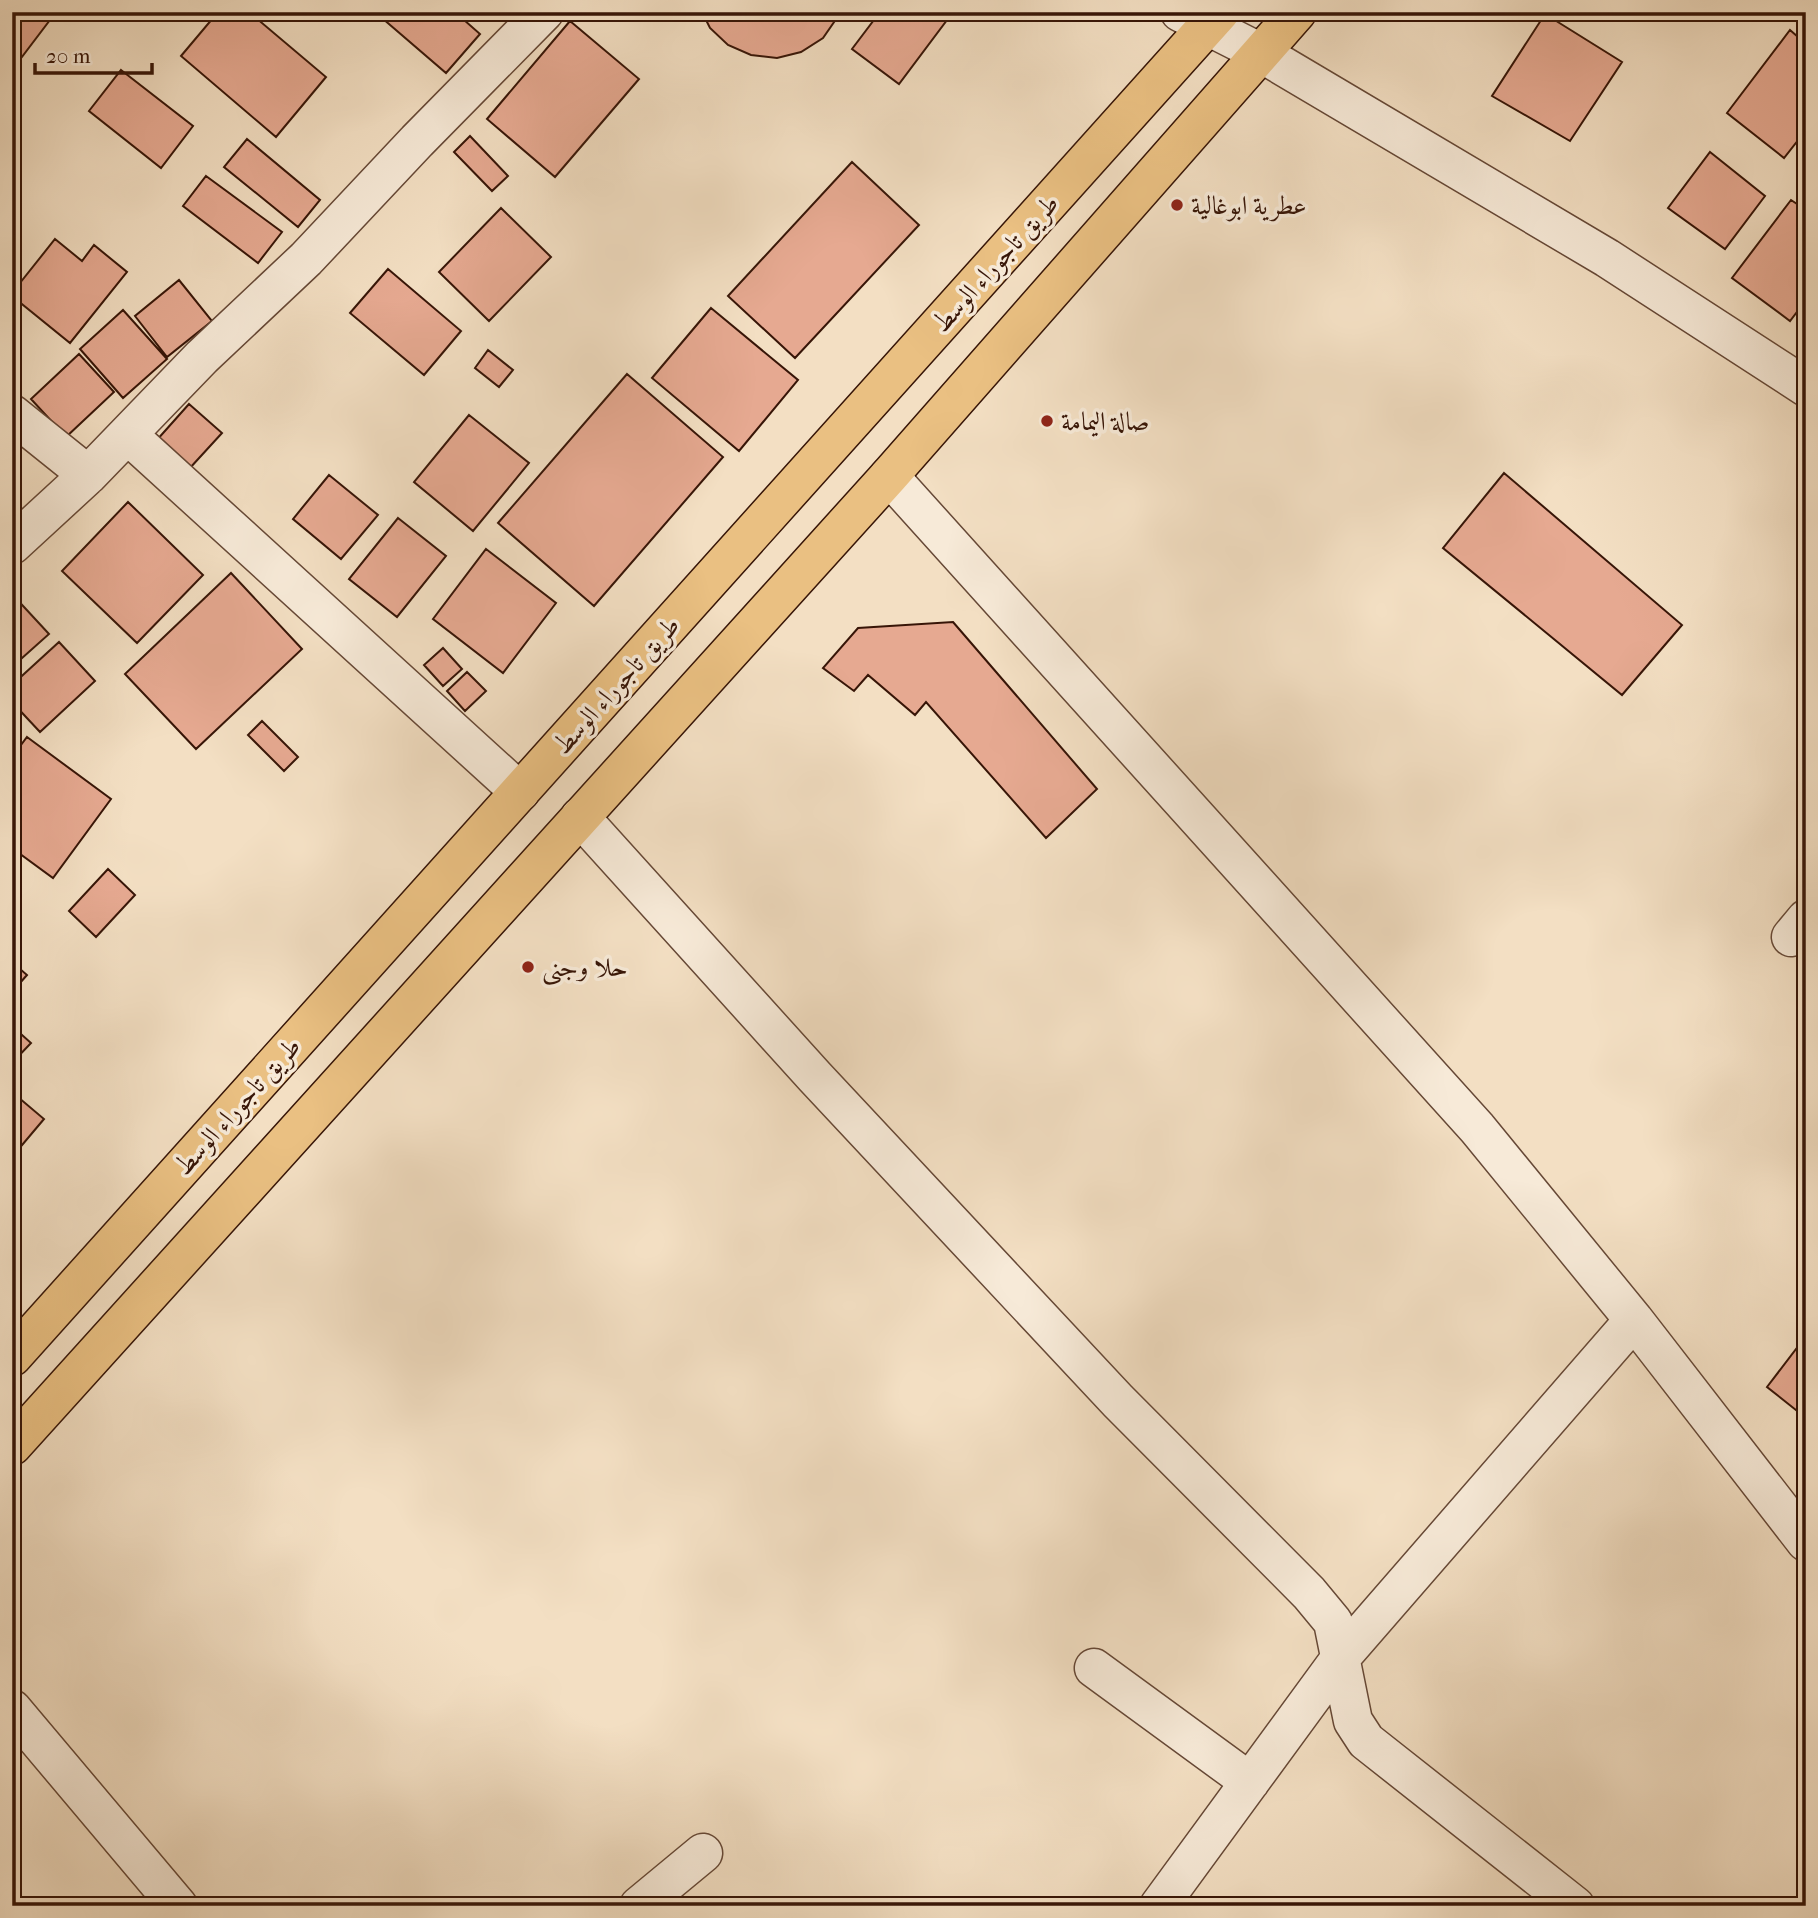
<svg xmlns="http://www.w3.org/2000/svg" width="1818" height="1918" viewBox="0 0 1818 1918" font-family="'IM FELL French Canon',Amiri,serif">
<rect width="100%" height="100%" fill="#f3dfc3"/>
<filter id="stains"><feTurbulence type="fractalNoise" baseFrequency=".00286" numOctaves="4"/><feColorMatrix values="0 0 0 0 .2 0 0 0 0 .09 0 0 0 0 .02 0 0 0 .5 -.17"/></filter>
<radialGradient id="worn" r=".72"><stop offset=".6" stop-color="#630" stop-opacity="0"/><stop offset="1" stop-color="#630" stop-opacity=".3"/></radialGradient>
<path fill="#e6a991" stroke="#371507" stroke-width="2" d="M12,12H56L12,70Z
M218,12H249L326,77L276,137L181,56Z
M375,12H455L480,34L446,73Z
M702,12H841L823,38L801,52L777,58L751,55L728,45L710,28Z
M880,12H953L899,84L852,49Z
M1545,14L1622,62L1570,141L1492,96Z
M570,21L639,79L555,177L487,119Z
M1790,30L1806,44V130L1784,158L1727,113Z
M121,70L193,126L161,168L89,111Z
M470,136L508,176L492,191L454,152Z
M247,139L320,200L298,227L224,167Z
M1710,152L1765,196L1725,249L1668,208Z
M852,162L919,225L795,358L728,296Z
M206,176L282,232L258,263L183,206Z
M1791,200L1806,210V300L1790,321L1732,278Z
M501,208L551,257L489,321L439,272Z
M55,239L82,261L94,245L127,272L70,343L12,296V293Z
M388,269L461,331L424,375L350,313Z
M179,280L212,321L167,357L135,316Z
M711,308L798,380L739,451L652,378Z
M123,310L167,359L123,398L80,349Z
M488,350L513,370L499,387L475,368Z
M79,354L114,392L66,437L31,399Z
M627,374L723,457L594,606L498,523Z
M189,404L222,433L189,469L156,441Z
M469,415L529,463L473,531L414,482Z
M1504,473L1682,625L1622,695L1443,548Z
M329,475L378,515L341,559L293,519Z
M128,502L203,575L137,643L62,571Z
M398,518L446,556L397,617L349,579Z
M486,549L556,603L503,673L433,619Z
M231,573L302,649L196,749L125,674Z
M12,594L49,634L12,667Z
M953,622L1097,789L1046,838L926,702L915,715L868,675L854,691L823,668L858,628Z
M59,642L95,681L40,732L12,702V685Z
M443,648L462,669L443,686L424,665Z
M467,672L486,691L465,711L447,691Z
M262,721L298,757L284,771L248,735Z
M27,737L111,799L53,878L12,848V757Z
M108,869L135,895L96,937L69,911Z
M12,962L27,975L12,992Z
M12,1026L31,1043L12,1063Z
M12,1092L44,1119L12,1157Z
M1806,1336V1418L1767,1387Z"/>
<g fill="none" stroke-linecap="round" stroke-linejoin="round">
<g stroke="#664836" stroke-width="41">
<path id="minor" d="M1180,12L1261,53L1607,258L1806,387
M12,414L88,475
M128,435L520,792
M889,476L1477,1128L1634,1320L1806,1542
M12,545L88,475L202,357L306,259L417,141L544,12
M580,817L815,1077L1118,1401L1309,1593L1333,1622L1353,1721L1366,1741L1575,1906
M1791,937L1806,919
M1094,1668L1250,1782
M12,1709L178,1906
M639,1906L703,1853
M1159,1906L1342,1656L1634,1320"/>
</g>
<g stroke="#371507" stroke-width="41">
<path id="major" d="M12,1357L1220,12
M12,1446L889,476L1297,12"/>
</g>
<use href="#minor" stroke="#f7ead8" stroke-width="38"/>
<use href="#major" stroke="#eac082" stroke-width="38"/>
</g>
<g fill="#8f2418" stroke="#f7ead8" stroke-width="2.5">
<circle cx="1177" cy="205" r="7"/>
<circle cx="1047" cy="421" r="7"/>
<circle cx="528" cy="967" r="7"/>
</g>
<g text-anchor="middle" stroke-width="7" stroke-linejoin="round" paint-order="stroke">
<g font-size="26" fill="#371507" stroke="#f7ead8" text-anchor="start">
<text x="1191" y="214">عطرية ابوغالية</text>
<text x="1061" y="430">صالة اليمامة</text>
<text x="542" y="976">حلا وجنى</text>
</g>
<g font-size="26" fill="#371507" stroke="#f7ead8">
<text transform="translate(995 263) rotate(-48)" y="9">طريق تاجوراء الوسط</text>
<text transform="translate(616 685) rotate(-48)" y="9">طريق تاجوراء الوسط</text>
<text transform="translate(237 1106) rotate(-48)" y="9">طريق تاجوراء الوسط</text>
</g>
</g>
<rect width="1818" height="1918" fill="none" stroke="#f3dfc3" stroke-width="42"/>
<rect x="14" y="14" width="1790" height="1890" fill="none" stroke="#371507" stroke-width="3.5"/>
<rect x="21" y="21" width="1776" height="1876" fill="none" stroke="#371507" stroke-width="2"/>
<path d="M35 63v10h117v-10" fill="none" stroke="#371507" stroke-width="3.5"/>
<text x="46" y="63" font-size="21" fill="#371507" stroke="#f7ead8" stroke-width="5" paint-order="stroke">20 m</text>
<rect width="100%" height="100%" filter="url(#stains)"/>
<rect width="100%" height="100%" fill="url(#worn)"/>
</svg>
